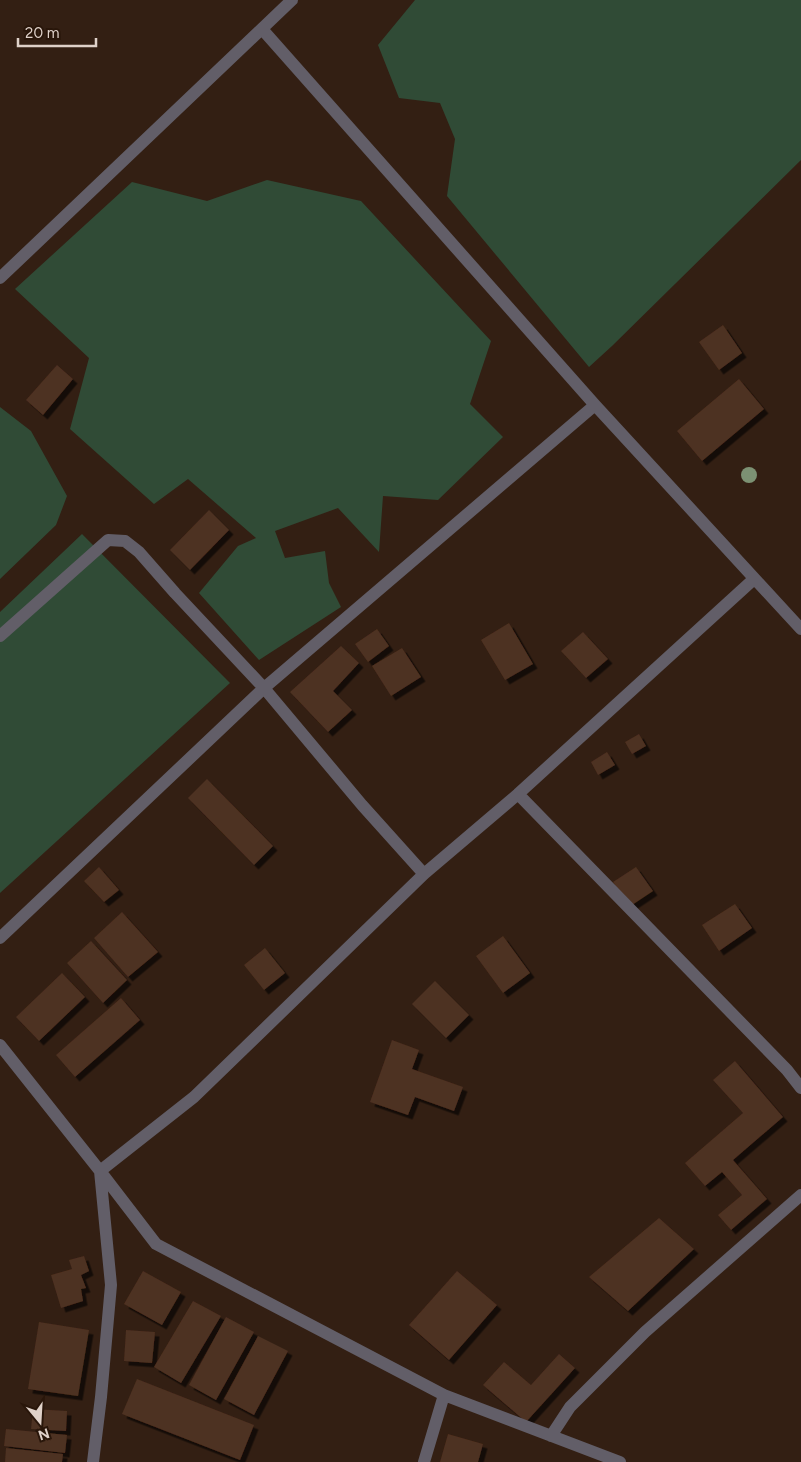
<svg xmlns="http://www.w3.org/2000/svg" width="801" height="1462" viewBox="0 0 801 1462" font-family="Figtree,sans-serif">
<defs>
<filter id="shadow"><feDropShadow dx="4.5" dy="4.5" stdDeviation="0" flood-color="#0009"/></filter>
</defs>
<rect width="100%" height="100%" fill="#331f13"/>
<path fill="#304b36" d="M415,0H801V160L612,346L589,367L447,196L455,139L440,103L399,98L378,45Z
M267,180L361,201L491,341L470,404L503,437L438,500L383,496L379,552L338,508L275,531L285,558L325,551L329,583L341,607L259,660L199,593L238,546L256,538L188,479L154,504L70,429L89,358L15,289L132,182L207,201Z
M0,407L31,431L67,496L56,525L0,579Z
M82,534L230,683L0,893V612Z"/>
<path fill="#4e3020" filter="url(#shadow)" d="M723,325L742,353L719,370L699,342Z
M57,365L73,379L43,415L26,400Z
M739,379L764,409L702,461L677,431Z
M209,510L229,530L190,570L170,550Z
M509,623L533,664L505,680L481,640Z
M377,629L389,646L368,662L355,644Z
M583,632L608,659L586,678L561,651Z
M341,646L359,663L333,691L352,710L328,732L290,692Z
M402,648L421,677L391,696L372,666Z
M639,734L646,746L632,754L625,742Z
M607,752L615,765L598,775L591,762Z
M207,779L273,846L254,865L188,798Z
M99,867L119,890L104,902L84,881Z
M636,867L653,891L629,907L613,882Z
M735,904L752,928L719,951L702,925Z
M122,912L158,952L128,977L94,938Z
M503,936L530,973L503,993L476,956Z
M91,941L127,980L103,1003L67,963Z
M265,948L285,973L264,990L244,965Z
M62,973L85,997L39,1041L16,1017Z
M435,981L469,1015L446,1038L412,1004Z
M121,998L140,1020L75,1077L56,1055Z
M392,1040L419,1050L412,1069L463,1087L454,1111L415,1097L408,1115L370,1102Z
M735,1061L783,1117L733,1160L767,1199L731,1230L718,1215L742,1195L722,1172L705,1186L685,1163L743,1113L713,1080Z
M659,1218L694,1249L628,1311L589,1277Z
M84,1256L89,1271L81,1275L86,1288L81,1289L83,1301L61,1308L51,1275L72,1269L69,1260Z
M143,1271L181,1292L162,1325L124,1304Z
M457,1271L497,1305L449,1360L409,1325Z
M193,1301L221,1316L181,1383L154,1367Z
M226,1317L254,1332L216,1400L189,1385Z
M39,1322L89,1330L78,1396L28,1389Z
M126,1330L155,1332L152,1363L124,1361Z
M258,1336L288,1351L254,1415L224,1399Z
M559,1354L575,1368L526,1422L483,1385L504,1362L531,1385Z
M137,1379L254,1425L240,1460L122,1414Z
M33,1409L67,1411L66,1431L31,1429Z
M6,1429L67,1435L65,1453L4,1446Z
M448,1434L483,1444L478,1462H440Z
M6,1448L63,1454L62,1462H5Z"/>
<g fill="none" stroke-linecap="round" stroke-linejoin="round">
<path stroke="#625e68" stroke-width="12" d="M262,29L595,405L801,629
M0,278L292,0
M0,636L108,540L125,541L139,552L175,593L264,688L362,805L424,874
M518,794L787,1070L801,1088
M0,938L264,688L595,405
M0,1045L100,1171L111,1285L101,1397L93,1462
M551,1436L570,1407L645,1332L801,1195
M424,1462L444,1395
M620,1462L444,1395L156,1244L100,1171L194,1097L424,874L518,794L754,579"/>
</g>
<circle fill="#7c9173" cx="749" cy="475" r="8"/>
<g transform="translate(40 1422) rotate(162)" stroke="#29160a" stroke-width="4" paint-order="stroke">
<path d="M0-4L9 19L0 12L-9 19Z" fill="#dfd1c9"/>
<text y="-8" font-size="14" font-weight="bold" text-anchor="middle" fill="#dfd1c9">N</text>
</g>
<path d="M18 38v8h78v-8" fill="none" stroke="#dfd1c9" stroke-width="2.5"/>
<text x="25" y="38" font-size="15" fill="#dfd1c9" stroke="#29160a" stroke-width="4" paint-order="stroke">20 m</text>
</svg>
